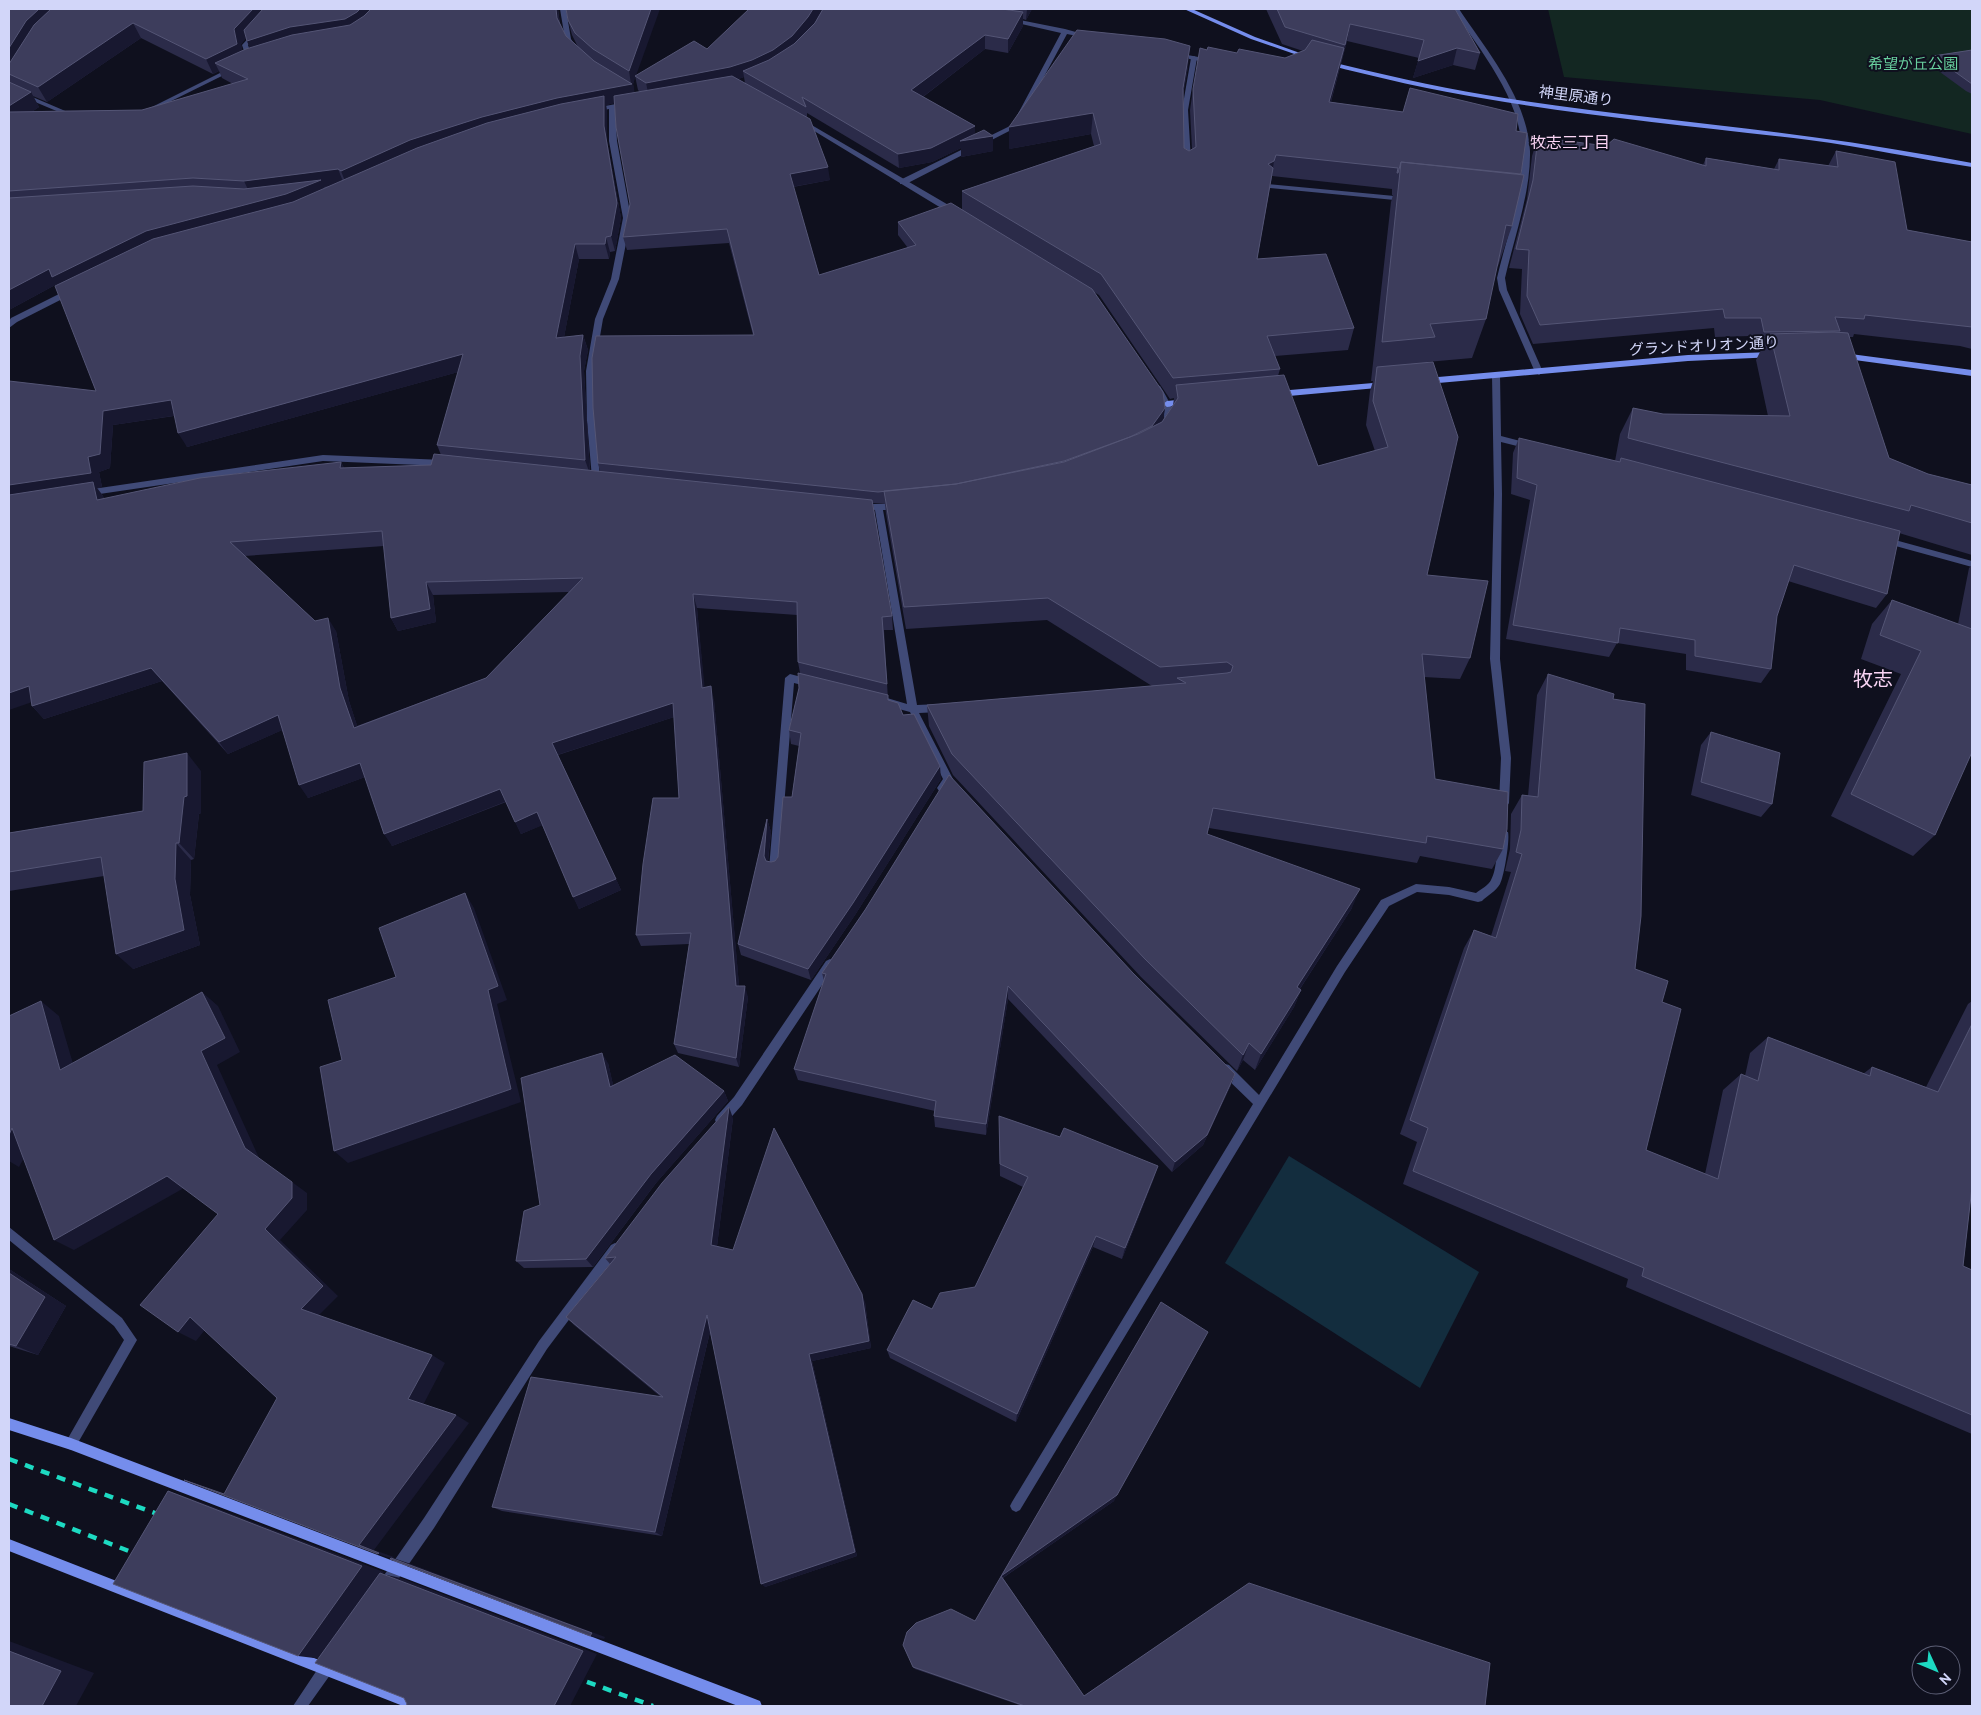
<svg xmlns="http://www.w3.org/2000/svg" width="1981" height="1715" viewBox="0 0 1981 1715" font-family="Overpass,'Noto Sans JP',sans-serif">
<rect width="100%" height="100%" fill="#0f101e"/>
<path fill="#132722" d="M1548,9H1972V134L1820,100L1564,77Z"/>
<path fill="#132d3e" d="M1289,1156L1479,1272L1420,1388L1225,1263Z"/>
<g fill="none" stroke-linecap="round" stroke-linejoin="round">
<path fill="#404a77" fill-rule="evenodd" d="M1010,18L1065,29L1090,36L1087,38L1067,34L1017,127L906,184H900V180L1012,125L1061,33L1008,21V19Z
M255,31L260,32L248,45L253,60L250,62L247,60L242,45Z
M1194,56L1197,58L1188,110L1191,161L1187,163L1183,161L1182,110L1191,58Z
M232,67L235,69L234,70L149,112L144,111Z
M9,87L70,113L71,114L66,115L9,91Z
M612,105L615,107L617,141L631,218L619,279L603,319L594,371L595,421L600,478L596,481L592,478L587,421L586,371L595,319L611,279L623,218L609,141V107Z
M71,288L75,291L74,293L17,322L9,328V321L11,318Z"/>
<path fill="#404a77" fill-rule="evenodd" d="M560,9H566L571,39L577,48L576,49H572L565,39Z
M1453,9H1459C1487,51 1527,98 1530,151C1531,192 1514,238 1505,278L1507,290L1543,372L1539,375L1535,372L1499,290L1497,278C1506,238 1524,192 1522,151C1521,98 1480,51 1453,9Z
M1177,53L1209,59L1212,61L1209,63L1175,56L1174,55Z
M627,102L629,103V105L594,112L591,110L594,108Z
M803,120L957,210L958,212L954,214H951L801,123L800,122Z
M1267,184L1405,197L1409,199L1405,201L1270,188H1267Z
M1496,372L1500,375L1501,436L1532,444L1533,446L1529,449L1501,442L1502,494L1500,659L1511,758L1509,803L1507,806H1501L1499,803L1501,758L1490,659L1494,494L1492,375Z
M1157,385L1160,386C1168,399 1177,412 1169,427L1166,428L1162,425C1168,411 1160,400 1153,388Z
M323,455L444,460L448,463L444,466L323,461L86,496L82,493L86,490Z
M861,504H899L903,507L899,510H883L917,705L939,704L944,708L939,712L919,713L953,779C950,785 946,794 939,791L937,788L943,779L910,712L884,705L882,702L887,698L907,704L875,510L858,509L857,507Z
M1884,537L1972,561V567L1881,542L1880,540L1881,538Z
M790,674L813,680L815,683L810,687L794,683L779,869L778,872L774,873L770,872L769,869L785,678Z
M1504,831L1508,832C1510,840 1504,877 1500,884C1496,891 1487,896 1482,901L1478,902L1449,895L1417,892L1389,906L1345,972L1020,1510L1016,1512L1012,1510L1010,1506L1012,1502L1253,1104L1221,1073L1220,1069L1221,1065L1225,1064L1229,1065L1259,1095L1337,966L1381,900L1416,884L1449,887L1476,893C1481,889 1489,885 1491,880C1498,868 1496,844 1500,832Z
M830,959L834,961L835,964L834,967L742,1105L725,1124L721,1125L717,1124L715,1120L717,1116L734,1097L826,961Z
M9,1227L122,1318L137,1340L75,1448L71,1450L67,1448L65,1444L67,1440L124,1340L114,1326L9,1240Z
M615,1243L619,1245L621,1249L619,1253L547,1349L434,1528L390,1591L385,1592L380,1591L379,1586L380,1581L424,1518L539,1341L611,1245Z
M330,1656L335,1658L337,1663L335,1668L308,1706H293L325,1658Z"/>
<path fill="#758dec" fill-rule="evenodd" d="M1184,9H1192L1255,37L1311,57L1306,58L1251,39Z
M1327,61C1380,74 1432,86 1486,95C1594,113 1703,122 1812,137C1865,144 1919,153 1972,163V167C1918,159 1863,147 1809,140C1701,127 1593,117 1487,99C1432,90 1378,78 1325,64L1324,63Z
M1772,352L1776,355L1775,357L1688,361L1427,384L1423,381L1427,378L1688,355Z
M1843,353L1972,370V376L1840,358L1839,356Z
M1385,382L1388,383V387L1278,397L1274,394L1278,391Z
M1186,399L1190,402L1189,404L1167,407L1163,404L1167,401Z
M9,1418L71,1438L755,1699L760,1701L762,1706H738L71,1450L9,1430Z
M9,1539L419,1699L424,1701L426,1706H403L9,1551Z"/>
<path stroke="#1ddac2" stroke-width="4.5" stroke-dasharray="9 8" stroke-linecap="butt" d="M9,1459L168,1518
M9,1504L144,1557
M571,1676L653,1706"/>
</g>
<path fill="#2b2b49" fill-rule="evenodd" d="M9,9H558L560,24L566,36L578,47L572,35L568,20L636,76L707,49L823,9H1032L1026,20L1023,19V26L1008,53L985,49L923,97L975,126V134L993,136V151L961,157V148L932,162L899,168L807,113V118L830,180L793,187L819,275L908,248L898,235V222L962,210V191L1094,146L1091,134L1009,149L1188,67L1183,95L1184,148L1189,151L1192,149L1190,110L1193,89L1207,50L1285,58L1303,51L1282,44L1266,9H1455L1480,53L1475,70L1453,65L1413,78L1419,58L1347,41L1331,102L1516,131L1512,226L1498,266H1497L1486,319L1472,358L1427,362V575L1470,658L1460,679L1424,677L1435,779L1503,849L1492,869L1420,856L1417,863L1209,828L1207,835L1352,908L1300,989L1301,990L1294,1007L1255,1070L1243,1060L1237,1071L1141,977L953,775L929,726L927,705L1152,686L1047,620L906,629L886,514L885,504L873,503L892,616L893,630H884L888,700L903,715L941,779L855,915L811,980L741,955L738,944L767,819L771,832L768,862H771L775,861L778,857L792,797L799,746L791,744L789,730L799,688L800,673L798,662L797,615L697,608L704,687L714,700L739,986L748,997L739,1067L678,1053L674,1044L689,944L641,946L636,935L679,798L674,717L558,755L621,890L579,909L542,825L521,834L506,802L392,846L365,777L308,798L282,730L228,754L162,681L44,719L32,706V702L96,391L57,284L9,310V82L10,83L9,80ZM141,38L213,74L219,71L222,78L233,84L142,110L33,111L39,107L33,96L47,102ZM246,38L250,48L242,51L241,44ZM635,76L638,90L640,92L634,93L633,84ZM744,77L745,83L738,79ZM614,103L630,204L623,237L627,250L729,243L753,335L598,463L600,472L590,470L584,371L588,350L583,335L564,337L579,259H609L610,252L615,251L621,218L607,141V111L606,105ZM1272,176L1392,189V195H1393L1391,202L1371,381H1373L1370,391L1366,425L1375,451L1318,466L1278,376L1280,369L1275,356L1348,350L1354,328L1257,259ZM1094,292L1099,295L1170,399L1174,398L1173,405L1163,420L1165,408ZM458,372L437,445L441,455L431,465L344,468L341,462L104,499L103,496L97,488L102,487L99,472L110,468L113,425L174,416L187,447ZM384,546L391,618L398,631L436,622L433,595L569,592L486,678L357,726L349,701L336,631L315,621L244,556Z
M1972,50V94L1966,91L1929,64L1933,56Z
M1538,137L1703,165L1706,158L1774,169L1779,159L1828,166L1836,151L1907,230L1972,242V349L1960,346L1854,334L1853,337H1849L1889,458L1928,474L1972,485V555L1899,533L1887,594L1876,608L1788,581L1777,616L1771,669L1761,683L1686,670V654L1617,643L1609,657L1506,639L1530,500L1511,494L1513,453L1519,438L1615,461L1620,434L1633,408L1663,414L1768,416L1756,360L1761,350L1754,351L1750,336L1715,337L1714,328L1533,344L1520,314L1522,269L1509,268L1527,199L1532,156Z
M1972,565V752L1935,835L1913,856L1831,816L1901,674L1861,659L1872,624L1892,600L1958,624L1969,568Z
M1548,674L1613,699L1635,969L1662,1002L1646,1150L1705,1174L1723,1090L1741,1074L1745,1076L1750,1053L1768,1037L1863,1074L1872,1067L1926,1087L1968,1004L1972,1001V1187L1963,1266L1972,1270V1434L1626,1287L1628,1279L1403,1184L1417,1142L1400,1134L1464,948L1474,930L1491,936L1511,872L1505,871L1510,849L1511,814L1522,795L1528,796L1537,695Z
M1711,732L1772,804L1761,817L1691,795L1701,745Z
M201,771V813L199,814L194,859L191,860L190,895L200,945L133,969L104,876L9,891V833L143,811Z
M865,910L1231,1085L1203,1145L1172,1172L1008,999L986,1135L935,1127L934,1116L935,1111L798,1080L794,1069L824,981L822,973Z
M608,1063L613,1085L724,1091L728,1101L656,1183L593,1267L524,1268L516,1261L540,1205Z
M733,1118L717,1246L865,1302L871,1348L812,1361L857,1556L765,1587L710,1332L662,1536L502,1511L492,1507L661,1397L574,1325L566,1317L610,1264L605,1258Z
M999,1128L1154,1178L1122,1259L1093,1247L1016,1422L890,1358L887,1350L932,1309L975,1287L1023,1187L1000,1176Z
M9,1269L66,1306L38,1355L9,1346Z
M1161,1302L1114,1501L1003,1578L1084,1696L1249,1583L1485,1706H1022L915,1669L913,1667L975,1621Z"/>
<path fill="#181830" d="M39,9H63L9,74V48L26,21Z
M253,9H273L241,44L244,59L215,63L219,71L213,74L206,59Z
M360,9H380L363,27L253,56L247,41L290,27Z
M556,9H558L560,33L557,18Z
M651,9H660L633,84L636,99L606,105L607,111V141L621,218L615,251L611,236L347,186L341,171L410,140L482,117L557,98L631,84L629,71Z
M813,9H823L809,32L794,51L743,71L744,77L733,81L649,97L646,83Z
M1027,9H1032L1026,20Z
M1023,12V26L1008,53V39Z
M133,23L141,38L47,102L38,87Z
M1350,24L1347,41L1341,63L1345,45Z
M985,35V49L912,105L911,90Z
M1190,46L1188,67L1180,110L1183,88Z
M1344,48L1339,70L1325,124L1329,102Z
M1457,48L1453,65L1413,78L1418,61Z
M31,92L39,107L10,127L9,125V106Z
M1093,113L1091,134L1009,149V127Z
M975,126V139L993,136V151L961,157V148L932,162L899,168L898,154Z
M1274,161L1271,182L1268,164Z
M828,167L830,180L791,187L790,174Z
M338,169L344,184L324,187L328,195L61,291L57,284L9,310V290L49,269L146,231L251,196L244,181Z
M606,237L610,252L609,259L605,244Z
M575,244L579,259L561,353L556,338Z
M583,335L588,350L584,371L590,474L585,460L580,356Z
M463,354L469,369L187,447L178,433Z
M171,400L179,415L113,425L110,468L99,472L102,487L97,488L103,496L107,514L9,501V485L88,457L103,411Z
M1165,408L1163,421L1151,439L1057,476Z
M341,462L348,476L340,468Z
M426,582L433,595L436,622L398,631L391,618Z
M693,594L697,608L706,701L702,688Z
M328,618L336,631L349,701L362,740L354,728L340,688Z
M151,668L162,681L44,719L32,706Z
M29,686L41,699L9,710V693Z
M711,686L714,700L740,996L736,986Z
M673,703L677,716L557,755L552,743Z
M278,715L287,728L228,754L219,742Z
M187,753L201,771V813L199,814L194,859L179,843Z
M360,763L368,776L308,798L299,785Z
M940,766L941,779L855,915L811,980L808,969Z
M500,789L507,801L392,846L384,834Z
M537,812L543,825L521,834L515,822Z
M767,819L771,832L767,869L764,856Z
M176,843L191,860L190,895L200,945L133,969L116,954L175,879Z
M616,879L621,890L579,909L573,897Z
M1360,889L1352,908L1290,1004L1297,987Z
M465,893L474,908L507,1000L497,1004L521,1102L348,1163L334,1151Z
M745,986L748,997L739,1067L736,1058Z
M1008,986V999L986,1135V1124Z
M1301,990L1294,1007L1255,1070L1261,1054Z
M202,992L218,1006L240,1052L217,1065L260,1160L245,1148L201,1051Z
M41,1001L59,1016L79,1084L60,1070Z
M1249,1043L1243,1060L1237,1071L1243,1055Z
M602,1053L608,1063L616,1097L610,1087Z
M1235,1074L1231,1085L1203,1145L1172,1172L1175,1162Z
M724,1091L728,1101L656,1183L593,1267L586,1259L651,1174Z
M729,1107L733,1118L716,1254L711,1245Z
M12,1128L33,1141L19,1167L9,1161V1135Z
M1158,1166L1154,1178L1122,1259L1125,1248Z
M167,1176L184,1188L74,1250L54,1240Z
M292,1182L307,1193V1210L280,1240L338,1296L316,1318L301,1309L265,1229Z
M1096,1236L1093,1247L1016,1422L1017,1414Z
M9,1269L66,1306L38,1355L16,1346Z
M862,1294L865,1302L871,1348L812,1361L857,1556L765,1587L761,1584L809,1354Z
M707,1315L712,1323L662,1536L655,1532Z
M190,1317L208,1326L196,1341L178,1332Z
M1208,1332L1114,1501L1001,1579V1576Z
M432,1355L445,1363L422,1407L408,1399Z
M456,1415L469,1423L374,1550L394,1557L393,1558L411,1564L605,1637L604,1639L590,1636L393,1559L378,1554L359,1545Z
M168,1491L195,1500L384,1572L382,1574L401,1578L597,1654L570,1706H554L322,1659L298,1656Z
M9,1641L94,1673L76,1706H42L9,1651Z"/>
<path fill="#3d3d5c" stroke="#545575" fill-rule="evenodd" d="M9,9H39L26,21L9,48Z
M51,9H253L234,29L237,44L206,59L133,23L38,87L9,74V64L34,25Z
M263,9H360L357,12L345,19L290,27L247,41L244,30Z
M371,9H556L557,18L566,36L594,61L632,84L557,98L482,117L410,140L341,171L338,169L244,181L193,178L9,191V112L142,110L248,79L215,63L246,49L292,35L350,25L364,16Z
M566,9H651L629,71L593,49L575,33L568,20Z
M749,9H813L808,17L792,36L773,50L752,60L730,67L646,83L635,76L694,41L707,49Z
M823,9H1002L1023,12L1008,39L985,35L911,90L975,126L931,148L898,154L802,97L806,107L743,71L769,60L794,44L815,23Z
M1277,9H1455L1480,53L1457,48L1418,61L1424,40L1350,24L1345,45L1285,27Z
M1077,30L1165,39L1190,46L1183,88L1184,148L1189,151L1196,147L1193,89L1200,48L1207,50L1208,47L1237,53L1239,49L1285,58L1305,50L1312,40L1344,48L1329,102L1403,112L1410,88L1518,114L1516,131L1527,133L1521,174L1401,162L1398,173H1397L1398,168L1276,155L1274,161L1268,164L1273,168L1257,259L1326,254L1354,328L1267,336L1280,369L1173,378L1101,274L962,191L1101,144L1093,113L1009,127Z
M1972,50V84L1933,56Z
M732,76L810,119L828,167L790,174L819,275L916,245L898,222L951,203L1092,289L1163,392L1165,408L1152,426L1130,437L1064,462L956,484L878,492L598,463L593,408L592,358L596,336L754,335L727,229L623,237L630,204L616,127L614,96Z
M9,82L31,92L9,106Z
M604,96V126L617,203L611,236L606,237L605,244H575L556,338L583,335L580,356L585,460L437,445L463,354L178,433L171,400L103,411L100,454L88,457L91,473L9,485V381L96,391L55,286L153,239L293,202L417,148L487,123L561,104Z
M984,130L993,136L960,141Z
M1538,137L1606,146L1614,139L1706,166V158L1779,170V159L1838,167L1836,151L1895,162L1907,230L1972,242V327L1865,315L1864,319L1835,317L1840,331L1764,332L1761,318H1725L1723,309L1540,325L1527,296L1529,250L1516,249L1533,180Z
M1401,162L1524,175L1512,226L1506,225L1486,319L1430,324L1435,337L1382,342Z
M321,180L286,194L146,231L52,277L49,269L9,290V198L193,186L244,189Z
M1834,332L1848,333L1889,458L1928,474L1972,485V523L1911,505L1909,511L1628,438L1633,408L1663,414L1790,416L1770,334Z
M1433,362L1458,437L1427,575L1488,581L1470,658L1422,654L1435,779L1508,792L1507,829L1503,849L1427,836L1426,843L1213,808L1207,834L1360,889L1297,987L1301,990L1261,1054L1249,1043L1243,1055L1145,959L952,754L927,705L1186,683L1177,678L1227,673L1231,672L1233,666L1227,662L1160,667L1048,598L904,607L884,491L956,484L1064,461L1138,434L1162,422L1178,398L1176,385L1284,375L1318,466L1388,447L1373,401L1377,367Z
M1519,438L1620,462L1621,458L1900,531L1887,594L1794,565L1777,616L1771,669L1695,656V640L1620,628L1618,643L1513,625L1537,485L1517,478Z
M434,454L872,500L892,616L882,617L887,684L798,662L797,602L693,594L702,688L711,686L736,986H745L736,1058L674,1044L691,933L636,935L643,864L653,798H679L673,703L552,743L616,879L573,897L537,812L515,822L500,789L384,834L360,763L299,785L278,715L219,742L151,668L32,706L29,686L9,693V495L93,482L97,500L200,478L341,462L340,468L431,465ZM382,531L391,618L430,609L426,582L583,578L486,678L354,728L340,688L328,618L315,621L230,542Z
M1892,600L1972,629V752L1935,835L1851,794L1921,651L1880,635Z
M798,673L888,695V700L898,703L903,715L914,714L940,766L853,903L808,969L738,944L767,819L764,856L766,861L771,862L775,861L778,857L783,797H792L801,733L789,730L799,688Z
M1548,674L1614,694L1613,699L1645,704L1641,916L1635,969L1668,981L1662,1002L1681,1009L1646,1150L1718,1179L1741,1074L1758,1081L1768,1037L1870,1076L1872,1067L1938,1092L1972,1024V1187L1963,1266L1972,1270V1415L1642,1276L1644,1268L1413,1171L1428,1128L1410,1120L1474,930L1496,938L1522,854L1516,852L1521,830L1522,795L1538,797Z
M1711,732L1780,753L1772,804L1701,782Z
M187,753V796L184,797L179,843H176L175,879L184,930L116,954L101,857L9,872V833L143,811L144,762Z
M949,775L1133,973L1235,1074L1207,1135L1175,1162L1008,986L986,1124L934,1116L936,1101L794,1069L826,974L822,973L865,910Z
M465,893L498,986L488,990L511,1089L334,1151L320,1067L342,1060L328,1000L396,977L379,928Z
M202,992L225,1038L201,1051L245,1148L292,1182V1198L265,1229L323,1286L301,1309L432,1355L408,1399L456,1415L359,1545L379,1553L378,1554L184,1480L224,1494L277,1398L190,1317L178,1332L140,1305L218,1214L167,1176L54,1240L12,1128L9,1135V1016L41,1001L60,1070Z
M602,1053L610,1087L675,1055L724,1091L651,1174L586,1259L516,1261L524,1211L540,1205L521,1078Z
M729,1107L711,1245L733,1250L774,1128L862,1294L869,1341L809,1354L855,1552L761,1584L707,1315L655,1532L492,1507L531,1377L663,1397L566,1317L616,1257L605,1258L662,1183Z
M999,1116L1060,1137L1064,1128L1158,1166L1125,1248L1096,1236L1017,1414L887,1350L913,1300L932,1309L940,1293L975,1287L1028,1177L1000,1164Z
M9,1273L45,1297L16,1346L9,1344Z
M1161,1302L1208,1332L1117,1495L1001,1576L1084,1696L1249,1583L1490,1663L1485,1706H1025L913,1667L903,1645L907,1632L916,1623L951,1609L975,1621Z
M168,1491L362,1566L298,1656L113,1584Z
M391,1558L592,1633L590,1636L390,1559Z
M380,1573L583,1651L554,1706H406L407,1704L404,1698L315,1663Z
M9,1651L61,1671L42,1706H9Z"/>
<g text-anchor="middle" stroke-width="4" stroke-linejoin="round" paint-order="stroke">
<g font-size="15" fill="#68cf9e" stroke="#0f101e">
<text x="1913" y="69">希望が丘公園</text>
</g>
<g font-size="15" fill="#d2d6f9" stroke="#0f101e">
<text transform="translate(1576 96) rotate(7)" y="5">神里原通り</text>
<text transform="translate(1704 346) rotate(-3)" y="5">グランドオリオン通り</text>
</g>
<g font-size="16" fill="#f9d4f4" stroke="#0f101e">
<text x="1570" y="148">牧志三丁目</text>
</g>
<g font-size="20" fill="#f9d4f4" stroke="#0f101e">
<text x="1873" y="686">牧志</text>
</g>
</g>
<rect width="1981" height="1715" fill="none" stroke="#d2d6f9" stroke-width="20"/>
<g transform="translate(1936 1670) rotate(134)"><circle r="24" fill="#0f101e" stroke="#5d5f76"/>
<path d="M0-4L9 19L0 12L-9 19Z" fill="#1ddac2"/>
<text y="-8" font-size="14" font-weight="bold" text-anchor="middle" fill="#d2d6f9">N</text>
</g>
</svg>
